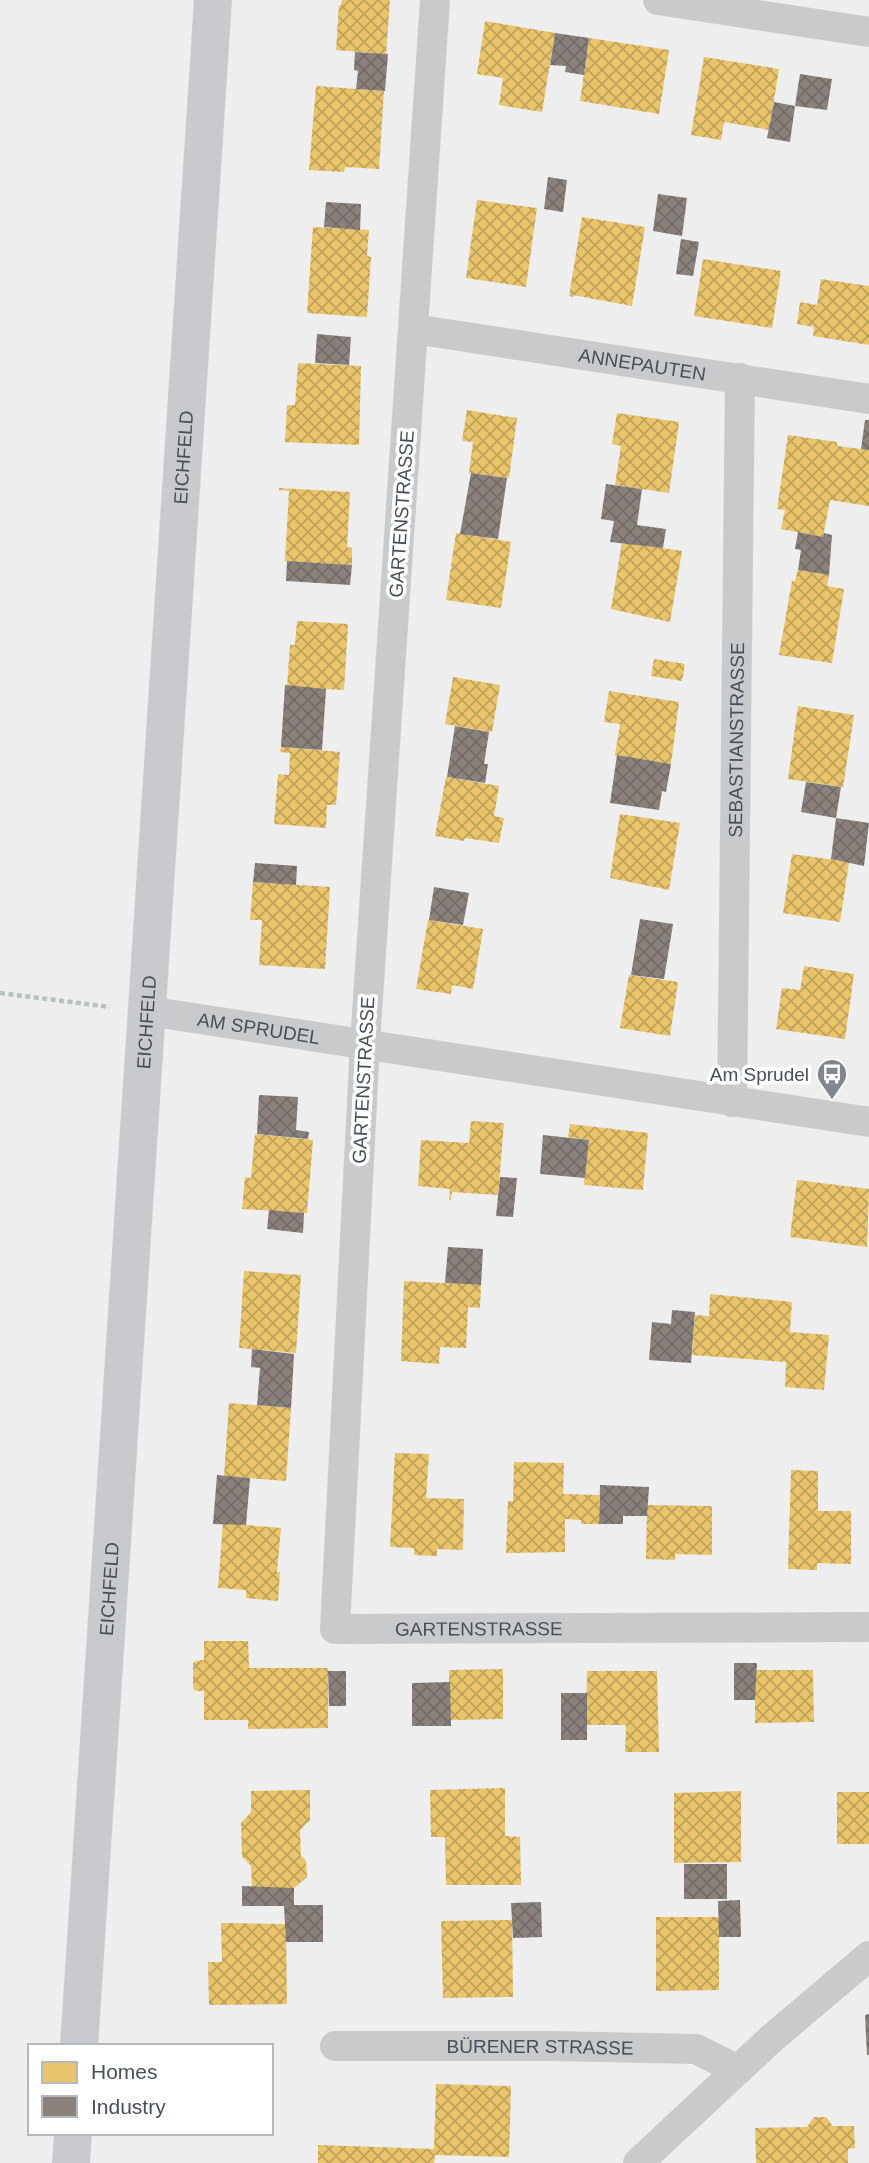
<svg xmlns="http://www.w3.org/2000/svg" width="869" height="2163" viewBox="0 0 869 2163" font-family="Helvetica,sans-serif">
<defs>
<pattern id="homes-cross-hatch" width="8" height="8" patternUnits="userSpaceOnUse" patternTransform="scale(1.75)"><rect width="8" height="8" fill="#e9c46a"/><path d="M0 0l8 8M0 8l8-8" fill="none" stroke="#bfa25a"/></pattern>
<pattern id="industry-cross-hatch" width="8" height="8" patternUnits="userSpaceOnUse" patternTransform="scale(1.75)"><rect width="8" height="8" fill="#8a817c"/><path d="M0 0l8 8M0 8l8-8" fill="none" stroke="#736c68"/></pattern>
</defs>
<rect width="100%" height="100%" fill="#eee"/>
<path fill="url(#homes-cross-hatch)" d="M342,0H390L386,54L336,50L339,5L341,6Z
M485,21L555,33L542,112L499,105L503,78L477,74Z
M589,38L669,50L659,114L580,101Z
M704,57L779,69L769,130L724,122L721,140L691,135Z
M316,86L384,91L379,169L345,167L344,172L309,170Z
M477,200L537,208L526,287L466,278Z
M582,217L645,227L632,306L573,295V297L569,296Z
M313,227L369,230L367,256L371,257L367,317L307,313Z
M703,259L781,271L772,328L694,316Z
M821,279L869,286V345L813,336L814,327L797,324L800,302L817,305Z
M298,363L361,366L359,445L285,442L287,405H295Z
M467,410L517,418L509,478L469,473L473,442L462,441Z
M617,413L679,422L669,493L615,485L621,446L612,444Z
M788,435L837,442V446L869,450V506L830,500L823,537L781,529L785,510L777,509Z
M279,488L350,492L347,547L352,548V565L285,561L289,491L279,490Z
M456,533L511,542L501,608L446,600Z
M622,542L682,551L670,622L611,609Z
M798,570L829,575L827,586L844,589L832,663L779,655L792,581H795Z
M297,621L348,624L344,690L287,687L290,645H295Z
M654,659L685,664L682,681L651,676Z
M453,677L500,685L492,732L445,724Z
M609,691L679,702L671,764L615,755L620,724L604,722Z
M798,706L854,715L843,787L788,779Z
M281,747L340,752L336,805H327L326,828L274,824L278,774L289,775L290,753L280,752Z
M446,777L499,786L494,816L504,818L499,843L465,838L464,841L435,836Z
M620,814L680,823L669,890L610,878Z
M792,854L849,862L840,922L783,913Z
M253,882L330,887L325,969L259,965L262,920H250Z
M428,920L483,929L473,989L452,985L451,994L416,989Z
M804,966L854,974L845,1039L776,1029L782,988L800,990Z
M629,975L678,982L670,1036L620,1028Z
M471,1121L504,1123L498,1195L452,1192L451,1200H449L450,1189L418,1186L421,1140L469,1143Z
M570,1124L648,1133L643,1190L584,1185L589,1140L568,1137Z
M255,1134L313,1140L307,1213L242,1209L245,1177L251,1178Z
M797,1180L869,1189L867,1247L790,1237Z
M244,1271L301,1275L296,1353L239,1348Z
M404,1281L481,1285L480,1308L468,1307L466,1348L440,1347L439,1364L401,1361Z
M710,1294L792,1302L790,1332L829,1335L824,1390L785,1387L786,1362L692,1355L695,1315L709,1316Z
M229,1403L291,1408L286,1481L224,1476Z
M395,1453L429,1454L426,1498L464,1499L463,1550L437,1549V1556L414,1555V1548L390,1547Z
M514,1462L564,1463L563,1494L599,1495V1524H581V1520L565,1519V1552L506,1553L508,1501H513Z
M791,1470L818,1471V1511H851V1564L817,1563V1570L788,1569Z
M647,1505L712,1506V1555L675,1554V1560L646,1559Z
M223,1523L281,1528L277,1572H280L278,1601L246,1598V1590L218,1588Z
M204,1641H248L249,1668H328V1728L248,1729V1720H204V1691H196L193,1688V1663L196,1661L204,1660Z
M503,1669V1719L450,1720L449,1670Z
M755,1670H813L814,1722L755,1723Z
M587,1671H657L659,1752H625L626,1725H586Z
M505,1788V1836L520,1837L521,1885H446L445,1837H431L430,1790Z
M310,1790V1820L300,1830L301,1856L306,1861L307,1877L294,1888H252L251,1866L242,1856L241,1823L251,1812V1791Z
M741,1791V1862L674,1863V1793Z
M837,1792H869V1844H837Z
M656,1917H719V1990L656,1991Z
M512,1920L513,1997L443,1998L441,1921Z
M221,1923L286,1924L287,2004L209,2005L208,1962H222Z
M436,2084L511,2086L509,2157L435,2155L434,2163H318V2145L434,2149Z
M814,2117H826L833,2126H854L855,2148L848,2149V2163H756L755,2128L807,2127Z"/>
<path fill="url(#industry-cross-hatch)" d="M555,33L589,38L584,75L565,72L566,66L550,65Z
M355,52L388,54L385,91L356,89L358,71L354,70Z
M800,74L832,79L827,110L795,106Z
M774,102L795,106L790,142L767,138Z
M548,177L567,180L563,212L544,209Z
M658,194L687,198L682,236L653,231Z
M326,202L361,204L360,230L324,227Z
M681,239L699,242L693,276L676,274Z
M317,334L351,337L349,365L315,363Z
M865,420H869V450L861,449Z
M471,473L507,478L498,539L460,534Z
M606,484L642,489L637,525L666,529L663,548L610,542L614,521L601,519Z
M798,532L823,537L824,533L832,535L829,575L798,570L801,550L795,549Z
M287,561L352,565L350,585L286,581Z
M285,685L326,689L322,750L281,747Z
M455,726L489,732L484,764H488L485,783L447,777Z
M617,755L671,764L666,792L662,791L659,810L610,803Z
M806,782L841,787L836,818L869,823L864,866L831,859L836,818L801,812Z
M255,863L297,866L296,885L253,882Z
M434,887L469,893L463,925L429,920Z
M640,919L673,924L664,979L631,975Z
M259,1095L298,1097L296,1130L309,1132L308,1139L257,1134Z
M543,1135L589,1140L585,1178L540,1174Z
M500,1177L517,1178L513,1217L496,1216Z
M269,1210L304,1213L303,1233L267,1229Z
M448,1247L483,1249L481,1285L445,1283Z
M672,1310L695,1312L691,1363L649,1360L652,1322L671,1324Z
M252,1349L294,1354L291,1408L257,1405L260,1368L251,1367Z
M217,1475L250,1478L246,1525L213,1524Z
M600,1485L649,1487L647,1516H623V1524H599Z
M734,1663H757L755,1700H734Z
M328,1671H346V1706H329Z
M450,1682L451,1726H412V1683Z
M561,1693H587V1740H561Z
M684,1864H727V1899H684Z
M242,1886L294,1888V1905H323V1942H286L284,1906H242Z
M740,1900L741,1937H719L718,1901Z
M541,1902L542,1937L513,1938L511,1903Z
M869,2014V2055H867L865,2015Z"/>
<g fill="none" stroke-linecap="round" stroke-linejoin="round">
<path stroke="#b7c1be" stroke-width="4.5" stroke-dasharray="5 3.5" stroke-linecap="butt" d="M0,993L110,1007"/>
<g stroke="#c8cacc" stroke-width="30">
<path id="s1" d="M435,0L365,1043L335,1629L869,1627"/>
<path d="M658,0L869,32"/>
<path id="s2" d="M414,329L869,399"/>
<path id="s3" d="M148,1011L869,1122"/>
<path id="s4" d="M732,1102L740,378"/>
<path id="s5" d="M335,2046H553L696,2049L738,2070"/>
<path d="M638,2163L771,2039L869,1956"/>
</g>
<g stroke="#c9cacd" stroke-width="38">
<path id="s6" d="M79,2046L213,0"/>
<path d="M71,2163L73,2133"/>
</g>
</g>
<defs>
<g id="bus-pin" transform="scale(1.575)"><path d="M0 17L-7.5 6A9.5 9.5 0 1 1 7.5 6Z" fill="#81878c" stroke="#fff"/><path d="M-5-6H5V4H4V6H2V4H-2V6H-4V4H-5ZM-3.5-4V0h7V-4ZM-3.5 1.2v1.5H-2V1.2ZM2 1.2v1.5H3.5V1.2Z" fill="#fff"/></g>
</defs>
<g fill-rule="evenodd">
<use href="#bus-pin" x="832" y="1074"/>
</g>
<g text-anchor="middle" stroke-width="7" stroke-linejoin="round" paint-order="stroke">
<g font-size="19" fill="#475058" stroke="#fff">
<text dy="7" stroke="none"><textPath href="#s2" startOffset="231">ANNEPAUTEN</textPath></text>
<text dy="7" stroke="none"><textPath href="#s6" startOffset="1592">EICHFELD</textPath></text>
<text transform="translate(401 514) rotate(-86)" y="7">GARTENSTRASSE</text>
<text dy="7" stroke="none"><textPath href="#s4" startOffset="362">SEBASTIANSTRASSE</textPath></text>
<text dy="7" stroke="none"><textPath href="#s6" startOffset="1026">EICHFELD</textPath></text>
<text dy="7" stroke="none"><textPath href="#s3" startOffset="112">AM SPRUDEL</textPath></text>
<text transform="translate(363 1080) rotate(-87)" y="7">GARTENSTRASSE</text>
<text dy="7" stroke="none"><textPath href="#s6" startOffset="458">EICHFELD</textPath></text>
<text dy="7" stroke="none"><textPath href="#s1" startOffset="1776">GARTENSTRASSE</textPath></text>
<text dy="7" stroke="none"><textPath href="#s5" startOffset="205">BÜRENER STRASSE</textPath></text>
</g>
<g font-size="19" fill="#475058" stroke="#fff" text-anchor="end">
<text x="809" y="1081">Am Sprudel</text>
</g>
</g>
<rect x="28" y="2044" width="245" height="91" fill="#ffffff" stroke="#b5b9bc" stroke-width="2"/>
<rect x="42" y="2062" width="35" height="21" fill="#e9c46a" stroke="#b5b9bc" stroke-width="2"/>
<text x="91" y="2079" font-size="21" fill="#475058">Homes</text>
<rect x="42" y="2096" width="35" height="21" fill="#8a817c" stroke="#b5b9bc" stroke-width="2"/>
<text x="91" y="2114" font-size="21" fill="#475058">Industry</text>
</svg>
